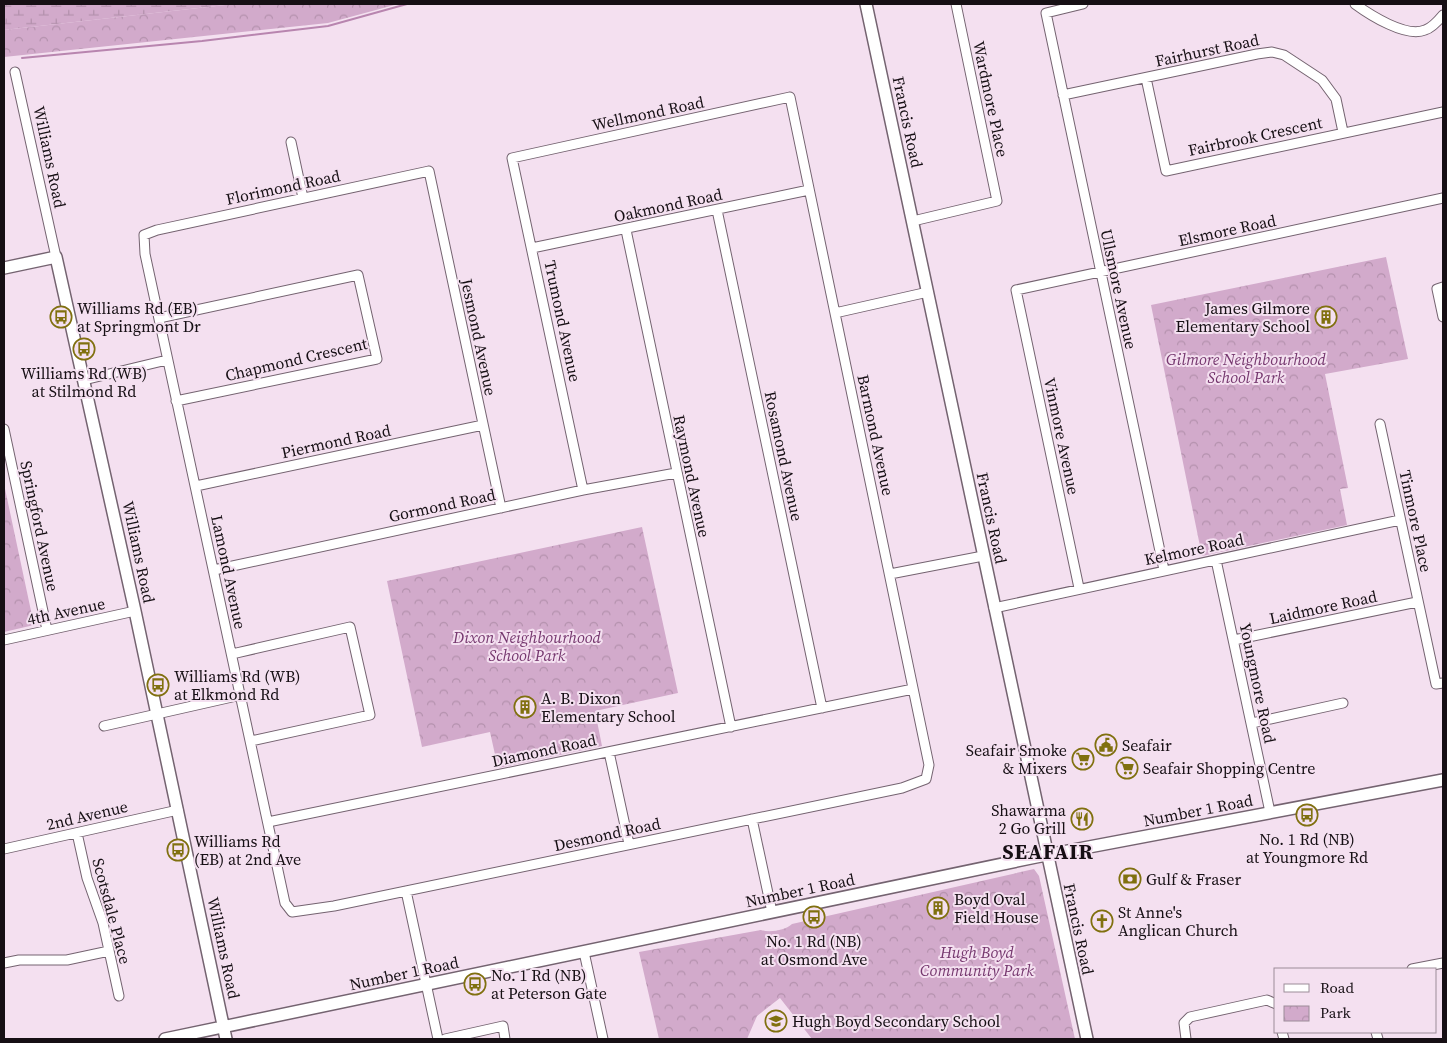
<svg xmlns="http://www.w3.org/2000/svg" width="1447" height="1043" viewBox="0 0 1447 1043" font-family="'Source Serif 4',serif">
<defs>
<pattern id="wetland-marsh" width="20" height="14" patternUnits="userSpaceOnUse" patternTransform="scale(1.25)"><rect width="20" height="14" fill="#d2aacb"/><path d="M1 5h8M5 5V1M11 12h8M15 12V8" fill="none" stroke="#b491ad"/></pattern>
<pattern id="park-crowns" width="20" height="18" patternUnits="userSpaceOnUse" patternTransform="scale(1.25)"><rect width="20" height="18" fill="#d2aacb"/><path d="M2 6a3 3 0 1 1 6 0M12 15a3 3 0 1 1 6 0" fill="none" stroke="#b491ad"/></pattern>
</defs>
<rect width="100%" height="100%" fill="#f4e0f0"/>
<path fill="url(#wetland-marsh)" d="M4,4H234L4,30Z"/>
<path fill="url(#park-crowns)" d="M234,4H398L328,23L4,57V30Z
M1386,257L1408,359L1325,374L1348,488L1340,489L1347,525L1202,556L1151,305Z
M4,484L34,625L4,632Z
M642,527L678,693L595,711L602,746L498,768L490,732L422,747L387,581Z
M1034,869L1039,876L1075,1039H812L780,998L757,1016L747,1039H659L639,952L761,930C770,933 786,930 792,924Z"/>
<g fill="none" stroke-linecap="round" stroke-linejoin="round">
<path stroke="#b885af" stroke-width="2" d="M22,58L202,41L328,26L407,4"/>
<g stroke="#746370" stroke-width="11">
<path id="street" d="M1083,4L1046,13L1164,570
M1355,4C1370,15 1406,38 1425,30C1432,28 1438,21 1443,15
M15,72L56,257
M1146,78L1166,171L1443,112
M1063,95L1257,54L1272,52L1284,55L1322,80L1336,99L1343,132
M291,142L303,198
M717,210L822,708
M913,221L997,201L956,4
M626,230L731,727
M532,248L809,190
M1443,287L1437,289L1443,317
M835,313L928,292
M159,318L358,275L377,359L176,401
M84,380L167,360
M1380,424L1436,684L1443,683
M4,429L47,630
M196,486L483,425
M501,508L429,171L157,230L144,235L145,254L285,903L292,912L334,906L902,788L926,779L929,765L790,97L512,158L583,490
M1216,560L1270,812
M214,570L583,490L676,473
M890,574L983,556
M1079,588L1016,290L1443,198
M994,608L1400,520
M4,640L135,611
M1234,640L1417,602
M232,654L350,627L370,715L251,741
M1252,723L1343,703
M104,726L241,695
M609,752L629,844
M752,819L772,912
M268,822L913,689
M77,833L87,878L103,923L119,996
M4,849L178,810
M406,891L438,1039
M584,952L603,1039
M4,963L19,960H67L109,951
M1412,969L1443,963
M1282,1032L1284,1039
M1376,1032L1378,1039
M445,1039L503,1026L505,1039
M1186,1039L1184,1023L1190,1017L1267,1000L1276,1004"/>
</g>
<g stroke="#746370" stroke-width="14">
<path id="secondary" d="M866,4L1087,1039
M4,268L56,257L135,611L226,1039
M165,1039L1036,857L1443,780"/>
</g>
<use href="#street" stroke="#fff" stroke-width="9"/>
<use href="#secondary" stroke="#fff" stroke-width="11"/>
</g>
<defs>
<g id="bus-ring" transform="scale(1.125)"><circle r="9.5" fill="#f4e0f0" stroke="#80700f" stroke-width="1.5"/><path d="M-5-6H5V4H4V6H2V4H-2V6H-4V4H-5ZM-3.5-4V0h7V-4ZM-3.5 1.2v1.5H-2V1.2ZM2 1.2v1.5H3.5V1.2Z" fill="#80700f"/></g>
<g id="building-ring" transform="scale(1.125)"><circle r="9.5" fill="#f4e0f0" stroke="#80700f" stroke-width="1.5"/><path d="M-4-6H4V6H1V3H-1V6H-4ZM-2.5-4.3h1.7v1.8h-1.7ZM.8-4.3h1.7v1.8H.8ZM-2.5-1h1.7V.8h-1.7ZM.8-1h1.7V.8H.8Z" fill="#80700f"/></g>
<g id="civic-ring" transform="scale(1.125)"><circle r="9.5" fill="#f4e0f0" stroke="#80700f" stroke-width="1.5"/><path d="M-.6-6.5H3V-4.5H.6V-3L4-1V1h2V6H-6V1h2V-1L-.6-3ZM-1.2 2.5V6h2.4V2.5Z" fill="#80700f"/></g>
<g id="supermarket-ring" transform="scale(1.125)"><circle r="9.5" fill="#f4e0f0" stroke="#80700f" stroke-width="1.5"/><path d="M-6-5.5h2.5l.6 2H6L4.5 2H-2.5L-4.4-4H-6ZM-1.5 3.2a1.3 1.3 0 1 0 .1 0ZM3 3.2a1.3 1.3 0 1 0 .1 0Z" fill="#80700f"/></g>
<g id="restaurant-ring" transform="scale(1.125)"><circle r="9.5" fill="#f4e0f0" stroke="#80700f" stroke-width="1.5"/><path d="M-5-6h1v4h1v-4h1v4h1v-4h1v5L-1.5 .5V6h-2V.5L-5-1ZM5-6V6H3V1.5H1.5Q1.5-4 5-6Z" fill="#80700f"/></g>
<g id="bank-ring" transform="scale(1.125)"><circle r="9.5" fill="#f4e0f0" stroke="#80700f" stroke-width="1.5"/><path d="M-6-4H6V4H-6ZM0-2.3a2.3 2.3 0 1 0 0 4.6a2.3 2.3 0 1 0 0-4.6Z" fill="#80700f"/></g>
<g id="church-ring" transform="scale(1.125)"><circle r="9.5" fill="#f4e0f0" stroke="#80700f" stroke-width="1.5"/><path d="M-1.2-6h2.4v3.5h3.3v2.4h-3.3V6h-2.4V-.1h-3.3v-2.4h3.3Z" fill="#80700f"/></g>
<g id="school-ring" transform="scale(1.125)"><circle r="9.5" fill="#f4e0f0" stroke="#80700f" stroke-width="1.5"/><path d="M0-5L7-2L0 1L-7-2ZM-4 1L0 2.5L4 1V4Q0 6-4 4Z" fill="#80700f"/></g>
</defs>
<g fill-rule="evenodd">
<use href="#bus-ring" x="61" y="317"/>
<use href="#building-ring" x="1326" y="317"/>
<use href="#bus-ring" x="84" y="349"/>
<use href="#bus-ring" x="158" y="685"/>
<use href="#building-ring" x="525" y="707"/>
<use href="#civic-ring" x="1106" y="745"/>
<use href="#supermarket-ring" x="1083" y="759"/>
<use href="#supermarket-ring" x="1127" y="768"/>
<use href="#bus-ring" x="1307" y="815"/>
<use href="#restaurant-ring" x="1082" y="819"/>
<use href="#bus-ring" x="178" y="850"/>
<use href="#bank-ring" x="1130" y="879"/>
<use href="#building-ring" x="938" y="908"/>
<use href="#bus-ring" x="814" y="917"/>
<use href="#church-ring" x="1102" y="921"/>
<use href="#bus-ring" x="475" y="984"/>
<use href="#school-ring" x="776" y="1021"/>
</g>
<g text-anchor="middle" stroke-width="4" stroke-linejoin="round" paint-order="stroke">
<g font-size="16" fill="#160f14" stroke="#f4e0f0">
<text transform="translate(1207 50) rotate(-12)" y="6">Fairhurst Road</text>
<text transform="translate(991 99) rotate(78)" y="6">Wardmore Place</text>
<text transform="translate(648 113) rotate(-12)" y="6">Wellmond Road</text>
<text transform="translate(908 122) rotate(78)" y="6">Francis Road</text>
<text transform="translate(1255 136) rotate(-12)" y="6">Fairbrook Crescent</text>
<text transform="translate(50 157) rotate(78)" y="6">Williams Road</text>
<text transform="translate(283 187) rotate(-12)" y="6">Florimond Road</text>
<text transform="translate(668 205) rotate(-12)" y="6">Oakmond Road</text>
<text transform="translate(1227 230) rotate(-12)" y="6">Elsmore Road</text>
<text transform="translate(1119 289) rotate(78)" y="6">Ullsmore Avenue</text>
<text transform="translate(563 321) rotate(78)" y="6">Trumond Avenue</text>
<text transform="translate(479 337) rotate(78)" y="6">Jesmond Avenue</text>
<text transform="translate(296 359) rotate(-13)" y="6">Chapmond Crescent</text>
<text transform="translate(876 435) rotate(78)" y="6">Barmond Avenue</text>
<text transform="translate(1062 436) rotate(78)" y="6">Vinmore Avenue</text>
<text transform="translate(336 441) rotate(-12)" y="6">Piermond Road</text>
<text transform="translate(784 456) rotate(78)" y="6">Rosamond Avenue</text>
<text transform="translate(692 476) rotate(78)" y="6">Raymond Avenue</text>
<text transform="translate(442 505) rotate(-12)" y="6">Gormond Road</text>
<text transform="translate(992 518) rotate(78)" y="6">Francis Road</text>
<text transform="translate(1416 521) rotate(78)" y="6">Tinmore Place</text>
<text transform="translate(40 526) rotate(78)" y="6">Springford Avenue</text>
<text transform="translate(1194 549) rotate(-12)" y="6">Kelmore Road</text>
<text transform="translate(139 552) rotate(78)" y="6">Williams Road</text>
<text transform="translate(229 572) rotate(78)" y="6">Lamond Avenue</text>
<text transform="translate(1323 607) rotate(-12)" y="6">Laidmore Road</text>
<text transform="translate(66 611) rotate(-12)" y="6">4th Avenue</text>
<text transform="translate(1258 683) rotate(78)" y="6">Youngmore Road</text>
<text transform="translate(544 750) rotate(-12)" y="6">Diamond Road</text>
<text transform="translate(1198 810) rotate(-11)" y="6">Number 1 Road</text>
<text transform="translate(87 815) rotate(-13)" y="6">2nd Avenue</text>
<text transform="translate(607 834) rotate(-12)" y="6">Desmond Road</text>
<text transform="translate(800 890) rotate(-12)" y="6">Number 1 Road</text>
<text transform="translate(112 911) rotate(75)" y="6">Scotsdale Place</text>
<text transform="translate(1079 929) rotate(78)" y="6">Francis Road</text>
<text transform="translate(224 948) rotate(78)" y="6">Williams Road</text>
<text transform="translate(404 973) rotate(-12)" y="6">Number 1 Road</text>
</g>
<g font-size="16" fill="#160f14" stroke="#f4e0f0" text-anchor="start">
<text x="77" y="314">Williams Rd (EB)<tspan x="77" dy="18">at Springmont Dr</tspan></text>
<text x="1310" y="314" text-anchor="end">James Gilmore<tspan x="1310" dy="18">Elementary School</tspan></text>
<text x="84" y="379" text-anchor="middle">Williams Rd (WB)<tspan x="84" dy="18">at Stilmond Rd</tspan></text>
<text x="174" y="682">Williams Rd (WB)<tspan x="174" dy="18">at Elkmond Rd</tspan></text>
<text x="541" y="704">A. B. Dixon<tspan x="541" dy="18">Elementary School</tspan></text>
<text x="1122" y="751">Seafair</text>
<text x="1067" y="756" text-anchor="end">Seafair Smoke<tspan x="1067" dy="18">&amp; Mixers</tspan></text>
<text x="1143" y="774">Seafair Shopping Centre</text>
<text x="1066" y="816" text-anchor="end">Shawarma<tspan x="1066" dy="18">2 Go Grill</tspan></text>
<text x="1307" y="845" text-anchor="middle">No. 1 Rd (NB)<tspan x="1307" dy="18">at Youngmore Rd</tspan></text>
<text x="194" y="847">Williams Rd<tspan x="194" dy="18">(EB) at 2nd Ave</tspan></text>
<text x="1146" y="885">Gulf &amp; Fraser</text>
<text x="954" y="905">Boyd Oval<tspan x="954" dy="18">Field House</tspan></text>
<text x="1118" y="918">St Anne's<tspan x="1118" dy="18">Anglican Church</tspan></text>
<text x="814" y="947" text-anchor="middle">No. 1 Rd (NB)<tspan x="814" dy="18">at Osmond Ave</tspan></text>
<text x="491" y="981">No. 1 Rd (NB)<tspan x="491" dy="18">at Peterson Gate</tspan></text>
<text x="792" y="1027">Hugh Boyd Secondary School</text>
</g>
<g font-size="16" font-style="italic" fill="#76386f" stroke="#f4e0f0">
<text x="1246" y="365">Gilmore Neighbourhood<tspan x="1246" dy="18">School Park</tspan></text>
<text x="527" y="643">Dixon Neighbourhood<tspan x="527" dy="18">School Park</tspan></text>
<text x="977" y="958">Hugh Boyd<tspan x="977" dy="18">Community Park</tspan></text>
</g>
<g font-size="21" font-weight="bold" letter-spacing="1" fill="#160f14" stroke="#f4e0f0">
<text x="1048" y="859">SEAFAIR</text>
</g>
</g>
<rect width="1447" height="1043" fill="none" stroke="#160f14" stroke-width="10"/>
<rect x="1274" y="968" width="162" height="65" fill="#f4e0f0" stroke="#9b8c98"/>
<rect x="1284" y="984" width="25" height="8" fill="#ffffff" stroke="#9b8c98"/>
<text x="1320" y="993" font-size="15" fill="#160f14">Road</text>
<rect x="1284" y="1006" width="25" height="15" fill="url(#park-crowns)" stroke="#9b8c98"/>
<text x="1320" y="1018" font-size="15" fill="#160f14">Park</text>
</svg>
